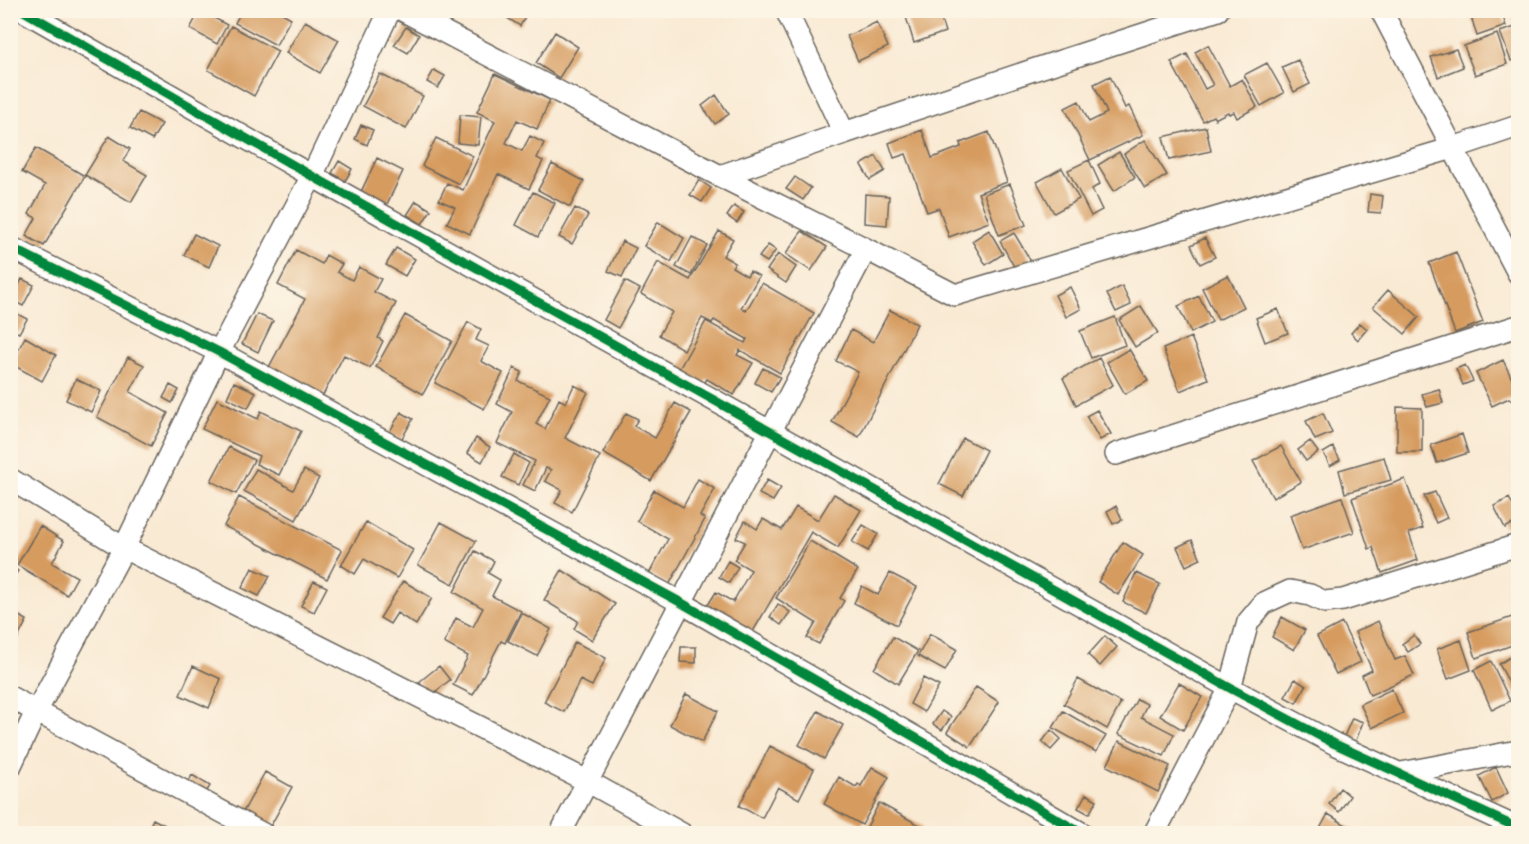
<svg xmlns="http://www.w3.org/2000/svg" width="1529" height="844" viewBox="0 0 1529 844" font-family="Pangolin,sans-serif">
<rect width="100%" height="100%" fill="#fcf5e5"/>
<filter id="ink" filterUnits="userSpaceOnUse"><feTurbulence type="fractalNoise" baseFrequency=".0167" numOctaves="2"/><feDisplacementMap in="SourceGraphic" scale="12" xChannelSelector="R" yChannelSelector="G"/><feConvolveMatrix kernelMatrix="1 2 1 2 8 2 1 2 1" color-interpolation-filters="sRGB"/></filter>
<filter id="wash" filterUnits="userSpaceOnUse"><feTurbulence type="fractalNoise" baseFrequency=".008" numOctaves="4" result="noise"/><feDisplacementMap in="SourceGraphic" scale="24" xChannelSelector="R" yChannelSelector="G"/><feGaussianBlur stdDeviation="1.35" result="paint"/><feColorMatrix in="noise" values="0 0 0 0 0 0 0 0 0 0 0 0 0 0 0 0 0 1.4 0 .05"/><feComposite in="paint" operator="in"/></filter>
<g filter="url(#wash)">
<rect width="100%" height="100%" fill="#f9ead4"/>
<g id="blocks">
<path fill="#d69b5e" d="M200,10L227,25L217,44L190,29Z
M242,10H277L291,18L276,45L235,23Z
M495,10H529L520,26Z
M924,10H938L945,32L914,43L906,17Z
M1469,10H1501L1506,26L1477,36Z
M1511,10H1518V20L1514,21Z
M305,21L339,40L320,73L286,53Z
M877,22L888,47L858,61L847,36Z
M231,26L278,51L254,96L208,70Z
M1518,26V58L1511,61L1500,32Z
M406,27L419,35L408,53L394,45Z
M555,32L578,47L559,78L536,63Z
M1497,34L1507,64L1475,75L1464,46Z
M1208,45L1230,86L1242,79L1257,107L1237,118L1234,112L1229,114L1228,112L1215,119L1213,116L1203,121L1171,62L1187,54L1205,89L1213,85L1195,52Z
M1456,49L1463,67L1438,77L1431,57Z
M1298,60L1310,84L1294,92L1282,67Z
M1267,63L1284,93L1261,106L1244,75Z
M434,70L445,76L438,88L427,82Z
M380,74L423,96L406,129L363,106Z
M495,74L550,100L537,129L517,120L506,143L522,151L530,136L544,143L537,158L543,161L529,189L498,174L470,234L447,223L455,207L439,200L447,183L463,190L495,121L477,112Z
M1110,76L1125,108L1129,106L1143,135L1090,160L1065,108L1079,101L1089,122L1107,113L1094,84Z
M716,95L729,114L715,124L702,106Z
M139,112L162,124L152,140L130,128Z
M460,115L481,117L478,145L458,143Z
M361,125L373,130L367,145L355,139Z
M1206,127L1211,151L1169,160L1163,137Z
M922,130L932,158L961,147L960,143L989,132L1007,182L978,193L989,222L949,237L939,208L927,212L906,154L894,158L889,143Z
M109,136L130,149L123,161L147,175L131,202L85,175Z
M436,138L473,156L459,184L422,166Z
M1145,140L1167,175L1145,189L1124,154Z
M36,148L85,176L44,246L26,236L36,218L29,214L45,185L22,172Z
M1119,152L1135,177L1114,191L1098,165Z
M876,156L885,171L870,180L861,165Z
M377,158L403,171L386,206L360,194Z
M1089,160L1100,184L1092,189L1102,210L1091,216L1068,170Z
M339,161L352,169L345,181L332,173Z
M552,164L584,181L570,207L538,190Z
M1062,168L1079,199L1054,213L1037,182Z
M795,177L811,188L803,200L786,189Z
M699,180L711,188L702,202L690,195Z
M1010,184L1026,225L999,235L984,194Z
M533,192L555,203L538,237L516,225Z
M865,194L889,196L887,225L864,223Z
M1370,194L1383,196L1381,213L1368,212Z
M416,201L431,210L422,224L407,215Z
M734,206L744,212L737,223L727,216Z
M575,208L588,215L572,244L559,237Z
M658,222L684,238L671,262L644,246Z
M989,230L1003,254L986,265L972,241Z
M719,231L733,239L723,256L735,263L732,267L747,276L750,271L759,276L741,308L746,311L762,283L814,313L780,373L740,350L737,355L753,363L734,395L707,379L703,385L678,371L706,321L745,343L747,339L714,320L712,323L702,318L684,350L659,335L672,312L641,294L658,262L690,280Z
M802,231L827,247L811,271L786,254Z
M1014,233L1032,263L1017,272L1000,241Z
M194,234L218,246L209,267L184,255Z
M692,237L707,245L691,275L676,267Z
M1205,238L1215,257L1200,264L1191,245Z
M622,241L636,248L622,277L608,271Z
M768,245L776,250L767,262L759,257Z
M396,248L415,259L405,276L386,265Z
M296,250L322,264L326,255L342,264L337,272L352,280L359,267L381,279L374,292L396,303L378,338L383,341L370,368L344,355L321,399L267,371L305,299L278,285Z
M1456,252L1483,322L1455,333L1429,263Z
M778,254L796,267L786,283L767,270Z
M1228,275L1244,307L1218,320L1202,288Z
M22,279L34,285L23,306L11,300Z
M625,281L640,289L618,328L604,320Z
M1122,286L1131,305L1116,312L1107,294Z
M1070,287L1081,309L1066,317L1055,295Z
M1388,290L1419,317L1405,334L1373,307Z
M1199,296L1212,322L1191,333L1178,306Z
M1141,306L1158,333L1135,347L1119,320Z
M1278,309L1288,333L1265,342L1256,318Z
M10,310L27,319L19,333L10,329Z
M890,310L917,324L859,437L832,422L858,372L836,361L851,330L873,342Z
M257,314L273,321L258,352L242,344Z
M405,315L452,341L423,394L376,367Z
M1115,317L1125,345L1091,358L1080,331Z
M468,322L481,329L476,340L489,346L481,361L503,373L484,409L435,383Z
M1360,323L1367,329L1358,340L1351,333Z
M25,337L56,355L42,381L11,364Z
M1191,337L1208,379L1180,391L1163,349Z
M1129,349L1148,381L1125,394L1107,362Z
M128,357L144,365L130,392L168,413L151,446L97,417Z
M1099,358L1113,385L1076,405L1063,378Z
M1503,360L1512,379L1518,376V396L1511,400L1509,398L1492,406L1476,373Z
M1465,365L1473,381L1463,385L1456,369Z
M514,368L522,372L518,381L550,396L536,424L545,429L559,399L566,403L574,385L588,392L565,438L600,456L572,512L555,503L562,490L545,481L551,470L546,468L535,491L523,485L535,461L497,443L512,412L497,404Z
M763,368L780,377L771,392L755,383Z
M76,379L101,391L91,412L66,400Z
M234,382L256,392L248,408L227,398Z
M170,385L179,390L172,403L163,398Z
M1439,389L1443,403L1427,407L1422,394Z
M217,399L258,419L261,411L301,431L279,475L256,464L259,456L202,429Z
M675,403L691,412L651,481L603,453L626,413L638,419L634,426L655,438Z
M1397,407L1422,408V452H1397Z
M1097,410L1111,434L1100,440L1086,416Z
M401,412L413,419L401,440L389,433Z
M1323,413L1332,433L1315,440L1306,421Z
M1462,434L1468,453L1437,463L1431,445Z
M476,438L490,447L482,462L467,453Z
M963,438L986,450L963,496L939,484Z
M1310,441L1318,452L1306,461L1298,450Z
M1281,446L1301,482L1273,498L1253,461Z
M229,447L254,460L236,494L211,481Z
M1333,447L1340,460L1330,466L1323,453Z
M514,454L529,463L518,485L502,477Z
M1384,457L1391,480L1345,493L1339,470Z
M256,469L293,490L304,470L319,478L296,520L244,491Z
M698,479L715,489L700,516L705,519L669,585L649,574L668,539L637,521L654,490L683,507Z
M1405,479L1423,528L1409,533L1418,560L1382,573L1373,547L1369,549L1352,498Z
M767,480L781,488L773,501L759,494Z
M1435,492L1447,518L1436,523L1424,496Z
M834,494L861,510L838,548L811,532L751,635L706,608L716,592L733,602L751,570L734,560L745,542L736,538L745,521L757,529L763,519L782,530L796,507L818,520Z
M239,497L342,550L327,579L224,526Z
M1342,497L1354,532L1302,550L1290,515Z
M1509,498L1518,515V521L1505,528L1494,506Z
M1116,506L1122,520L1113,524L1107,511Z
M366,522L413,550L397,578L364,559L355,574L341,565Z
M441,522L476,541L453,584L418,565Z
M863,525L878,534L868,551L852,542Z
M40,526L64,541L52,563L77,577L67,595L17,565Z
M1192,540L1201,559L1186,566L1177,547Z
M810,541L858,570L840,598L844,601L819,644L807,638L816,623L776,598Z
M1123,542L1143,555L1118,595L1098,582Z
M475,551L494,561L488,573L500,580L492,596L521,611L505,643L501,641L473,695L453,685L468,656L444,643L456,618L473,627L483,608L454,592Z
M728,561L738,567L729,583L719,577Z
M10,566L18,571L10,582Z
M252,568L270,576L259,596L242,588Z
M562,570L615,604L592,640L574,629L578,621L544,600Z
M890,573L917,587L897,625L854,603L862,586L878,595Z
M1136,573L1160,584L1146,613L1123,602Z
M314,581L327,587L314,612L301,606Z
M403,581L432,598L416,625L397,613L390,624L380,618Z
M778,604L790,612L781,625L770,617Z
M10,611L27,620L12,649L10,648Z
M522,613L551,629L537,656L508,641Z
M1518,615V643L1476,658L1468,632Z
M1282,617L1305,630L1294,650L1272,637Z
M1378,621L1395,660L1405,656L1414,675L1370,695L1362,675L1372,670L1355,632Z
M1342,623L1361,662L1336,674L1317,636Z
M930,634L957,649L945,671L918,656Z
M1414,635L1420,644L1408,652L1402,644Z
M1105,636L1117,647L1100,666L1088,655Z
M893,637L918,651L898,684L874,669Z
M1461,640L1471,670L1448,679L1437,649Z
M575,642L606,658L592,686L580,680L564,712L544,702Z
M681,647H696V663L680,662Z
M1518,652V699L1499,664Z
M1491,661L1510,701L1492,710L1474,670Z
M193,666L221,679L209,708L180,695Z
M439,666L450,680L430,696L419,682Z
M923,678L939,686L924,712L910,704Z
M1078,679L1121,703L1107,729L1064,704Z
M1295,679L1306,686L1296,703L1285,697Z
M1179,683L1202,697L1183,730L1160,716Z
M976,687L999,702L970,747L947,732Z
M1392,689L1403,713L1372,728L1360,704Z
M686,694L718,711L702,742L670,725Z
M1137,699L1147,704L1141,717L1174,734L1164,756L1118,734Z
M818,711L843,725L824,759L799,745Z
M942,711L951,717L942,730L933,724Z
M1063,711L1106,736L1096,752L1053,728Z
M1352,718L1363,722L1355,743L1343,739Z
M1051,730L1061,739L1051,750L1042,742Z
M1119,741L1170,766L1158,792L1107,766Z
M770,746L814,769L799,799L778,787L762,818L739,806Z
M872,767L889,777L862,825L824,804L839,777L856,787L858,784L861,786Z
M1496,767L1508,793L1492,802L1479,776Z
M265,772L292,787L266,834L236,825Z
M192,775L210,786L202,799L185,789Z
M1340,788L1350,796L1339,812L1329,804Z
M1086,794L1097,800L1089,814L1078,808Z
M879,803L923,827L919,834H869L865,831Z
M1328,814L1354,830L1351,834H1317Z
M153,819L182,834H146Z"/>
</g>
</g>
<g filter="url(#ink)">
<use href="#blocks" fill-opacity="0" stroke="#69645c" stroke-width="1.5"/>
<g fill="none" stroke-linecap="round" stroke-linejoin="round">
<g stroke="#69645c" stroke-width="24">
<path id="street" d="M22,10L312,176L1230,688L1335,744L1518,828
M402,10L720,176L866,249L560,834
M786,10L844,133L1030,71L1218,10
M1381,10L1518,273
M720,176L844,133
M10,247L219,352L680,602L1083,834
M866,249L955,295L1453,148L1518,126
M1116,454L1518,326
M10,479L124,548L587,781L682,834
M10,697L263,834
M10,767L36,712L124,548L219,352L312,176L390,10
M1401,773L1518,751
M1154,834L1230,688L1248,622L1264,603L1290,591L1310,595L1325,602L1343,600L1518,545"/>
</g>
<use href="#street" stroke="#fff" stroke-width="21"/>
<g stroke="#fcf5e5" stroke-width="13">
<path id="cycleway" d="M22,10L312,176L1230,688L1335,744L1518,828
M10,247L219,352L680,602L1083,834"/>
</g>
<use href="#cycleway" stroke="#00873e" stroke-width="9"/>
</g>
</g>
<rect width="1529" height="844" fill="none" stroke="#fcf5e5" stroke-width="36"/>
</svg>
